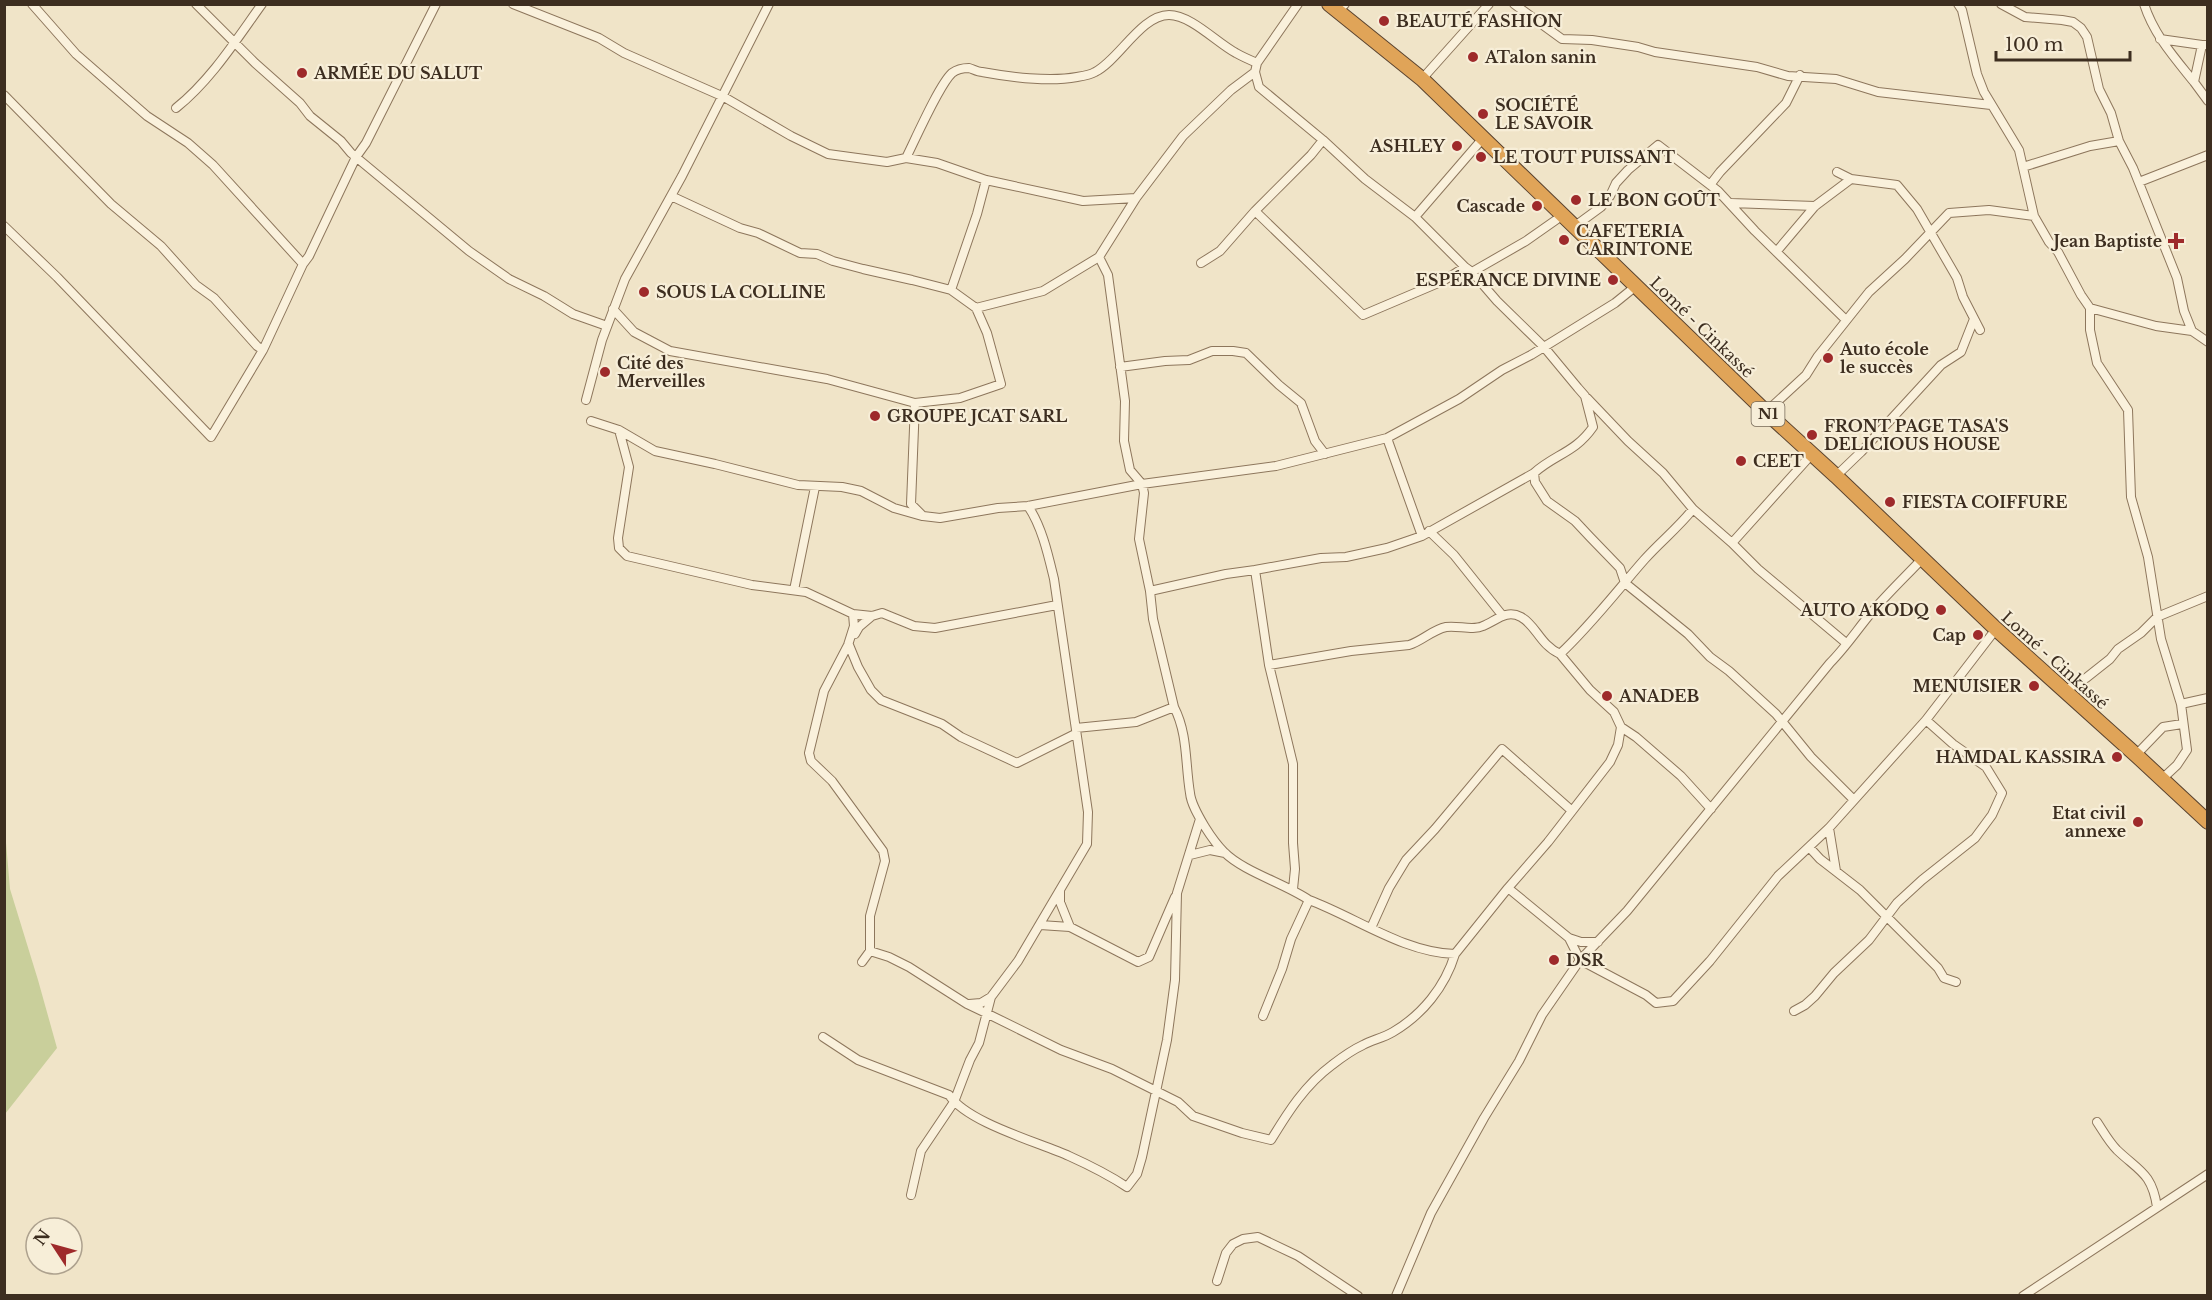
<svg xmlns="http://www.w3.org/2000/svg" width="2212" height="1300" viewBox="0 0 2212 1300" font-family="'Libre Baskerville',serif">
<rect width="100%" height="100%" fill="#f0e4c8"/>
<path fill="#c9cf9b" d="M5,831L10,889L38,980L57,1048L5,1114Z"/>
<g fill="none" stroke-linecap="round" stroke-linejoin="round">
<g stroke="#8d765c" stroke-width="10">
<path id="street" d="M32,4L76,54L147,116L188,143L213,165L303,264
M196,4L255,63L300,103L310,116L341,141L351,153L469,251L509,279L544,296L573,314L607,326
M513,4L599,38L624,53L724,97L791,136L828,154L887,162L906,158L937,163L986,180L1083,201L1136,198
M1514,4L1562,39L1592,40L1638,47L1655,52L1757,67L1788,76L1836,79L1878,92L1991,105
M1958,4L1962,10L1977,74L1984,92L2019,150L2034,216
M2144,4C2154,35 2174,57 2194,82L2202,45H2208
M1339,11L1345,4
M2160,39L2202,45
M1255,72L1259,87L1323,140L1365,179L1415,217L1484,137
M1422,79L1489,4
M2194,82L2208,101
M4,95L111,204L161,246L196,285L214,298L257,346L263,350L303,264L309,256L356,157L366,143L436,4
M176,108C211,80 236,40 262,4
M906,158C915,140 939,85 952,73C956,70 963,68 969,68C973,69 977,72 982,72C1009,77 1050,82 1077,77C1083,76 1090,75 1095,72C1119,60 1141,15 1169,15C1191,15 1217,43 1236,53C1243,57 1250,60 1257,63
M2023,167L2090,146L2119,141
M1837,172L1851,179L1897,185L1917,209L1957,278L1963,297L1980,330
M2139,182L2208,155
M1710,185L1720,172L1786,103L1800,75
M1731,203L1815,206
M1255,211L1363,315L1443,281L1465,267L1415,217
M4,226L57,277L211,437L263,350
M1575,226L1601,207L1610,196L1616,183L1628,170L1658,145L1718,191L1755,231L1846,320
M1777,251L1815,206L1851,179
M1099,257L1108,275L1125,401L1124,441L1130,470L1142,484L1144,493L1139,539L1150,591L1153,619L1174,707
M1201,263L1220,251L1255,211L1311,155L1323,140
M1465,267L1472,272L1497,301L1544,347L1578,388L1585,396L1593,427C1575,453 1555,454 1534,473L1535,482L1547,501L1575,521L1590,537L1620,568L1625,583L1688,634L1710,657L1729,671L1776,714L1811,757L1853,799
M1472,272L1526,241L1563,215
M951,290L977,214L986,180
M976,308L1043,291L1099,257L1136,198L1183,136L1231,90L1255,72L1257,63L1298,4
M2090,308V330L2097,363L2128,410L2131,497L2148,557L2161,639L2181,704L2187,750L2177,765L2162,779
M613,309L634,332L670,351L827,379L915,403L960,398L1001,384L987,333L976,308L951,290L912,280L863,269L833,261L817,254L800,253L758,233L740,228L671,196
M2192,331L2208,342
M1120,367L1165,361L1189,360L1212,351H1233L1246,353L1279,385L1301,403L1315,441L1325,454
M1587,398L1628,441L1663,473L1693,509L1732,543L1812,454
M586,400L602,340L625,279L682,176L769,4
M915,403L911,504L923,516L940,518L998,508L1028,506L1142,484L1276,466L1387,438L1459,399L1502,370L1531,355L1615,303L1636,286
M1766,412L1806,375L1818,356L1869,292L1905,259L1949,213L1989,210L2034,216L2049,242L2058,252L2081,295L2090,308L2156,326L2192,331L2184,311L2177,278L2133,168L2119,141L2111,113L2099,89L2087,37L2081,28L2073,22L2062,20L2025,17L2001,4
M591,421L619,430L655,451L715,464L798,485L842,487L861,491L894,508L922,516
M619,430L629,467L618,538L619,548L627,556L752,585L806,592L853,614L854,626L848,645L824,691L809,753L811,761L832,781L883,851L885,861L870,916V951
M1387,438L1422,536
M1836,476L1861,452L1941,365L1961,352L1974,319
M1429,531L1454,555L1502,615
M1732,543L1758,569L1846,643
M794,590L815,487
M1150,591L1226,574L1255,570
M853,614L872,616L882,613L914,626L935,628L1057,605
M855,634L859,627L872,616
M849,645L858,667L871,690L881,700L942,724L961,737L1017,763L1075,734
M1269,665L1351,651L1409,645C1422,641 1432,630 1446,627C1457,625 1473,631 1483,626C1496,621 1506,609 1521,617C1536,625 1540,645 1560,654
M2064,691L2086,678L2110,659L2118,649L2141,633L2157,617L2208,596
M2181,704L2208,698
M1621,727L1636,737L1681,776L1711,809
M1076,728L1136,722L1174,707C1188,734 1185,763 1190,793C1191,804 1199,817 1205,827C1210,835 1217,845 1224,852C1244,872 1284,883 1309,900
M2136,755L2163,727L2182,724
M1829,828L1836,871
M1809,847L1820,859L1860,890L1938,968L1944,978L1956,982
M1190,855L1210,850L1225,853
M1293,889L1295,869L1293,843V764L1269,665L1255,570L1321,558L1346,557L1387,548L1422,536L1534,473
M1060,890V902L1070,927
M1040,925L1070,927L1138,962L1149,957L1175,897
M1371,928L1389,888L1406,860L1435,829L1502,749L1571,810
M1569,938L1580,960L1646,995L1656,1003L1673,1001L1710,961L1778,876L1829,828L1926,720L1996,629
M1598,942H1581L1569,938L1508,888L1548,842L1610,762L1618,745L1621,727L1614,712L1590,690L1560,654C1591,625 1616,592 1644,560C1660,542 1678,528 1693,509
M862,962L870,951L889,957L909,967L967,1004L988,1014L1061,1050L1112,1069L1178,1102L1193,1116L1242,1133L1271,1140C1288,1112 1305,1085 1332,1065C1341,1058 1352,1050 1363,1045C1372,1040 1383,1038 1393,1032C1422,1015 1445,987 1455,954
M969,1004L981,1003L991,997L1018,961L1087,844L1088,812L1054,579C1048,554 1042,527 1028,506
M1794,1011L1805,1005L1815,996L1834,973L1869,940L1897,903L1922,880L1975,838L1992,815L2002,793L1986,767L1953,744L1926,720
M1263,1016L1282,969L1291,939L1309,900C1355,917 1405,953 1455,954L1508,888
M823,1037L858,1060L949,1095C968,1123 1038,1142 1069,1156C1089,1165 1109,1175 1127,1187L1137,1174L1142,1157L1167,1040L1175,980L1177,893L1200,819
M2097,1122C2103,1131 2109,1142 2117,1150C2139,1171 2152,1173 2157,1207
M911,1195L921,1151L954,1102L970,1060L979,1043L991,997
M1217,1281L1226,1253L1233,1244L1243,1239L1258,1237L1298,1256L1358,1296
M1396,1296L1431,1213L1484,1118L1519,1061L1542,1015L1580,960L1627,911L1830,663C1845,648 1857,630 1871,613C1887,594 1905,577 1922,559
M2023,1296L2208,1174"/>
</g>
<g stroke="#5b4430" stroke-width="16">
<path id="highway" d="M1329,4L1422,79L1766,412L1836,476L1996,629L2136,755L2208,822"/>
</g>
<use href="#street" stroke="#faf1dc" stroke-width="8"/>
<use href="#highway" stroke="#e0a458" stroke-width="14"/>
</g>
<g fill="#9e2a2b" stroke="#f7eed8" stroke-width="2">
<circle cx="1384" cy="21" r="6"/>
<circle cx="1473" cy="57" r="6"/>
<circle cx="302" cy="73" r="6"/>
<circle cx="1483" cy="114" r="6"/>
<circle cx="1457" cy="146" r="6"/>
<circle cx="1481" cy="157" r="6"/>
<circle cx="1576" cy="200" r="6"/>
<circle cx="1537" cy="206" r="6"/>
<circle cx="1564" cy="240" r="6"/>
<path d="M2173 232h6v6h6v6h-6v6h-6v-6h-6v-6h6z"/>
<circle cx="1613" cy="280" r="6"/>
<circle cx="644" cy="292" r="6"/>
<circle cx="1828" cy="358" r="6"/>
<circle cx="605" cy="372" r="6"/>
<circle cx="875" cy="416" r="6"/>
<circle cx="1812" cy="435" r="6"/>
<circle cx="1741" cy="461" r="6"/>
<circle cx="1890" cy="502" r="6"/>
<circle cx="1941" cy="610" r="6"/>
<circle cx="1978" cy="635" r="6"/>
<circle cx="2034" cy="686" r="6"/>
<circle cx="1607" cy="696" r="6"/>
<circle cx="2117" cy="757" r="6"/>
<circle cx="2138" cy="822" r="6"/>
<circle cx="1554" cy="960" r="6"/>
</g>
<g text-anchor="middle" stroke-width="4.5" stroke-linejoin="round" paint-order="stroke">
<rect fill="#f7eed8" stroke="#756857" stroke-width="1.5" x="1751.5" y="402" width="33" height="24" rx="4.5"/>
<g font-size="15" font-weight="bold" fill="#3d2e20">
<text x="1768" y="419">N1</text>
</g>
<g font-size="16" font-weight="bold" fill="#3d2e20" stroke="#f7eed8" text-anchor="start">
<text x="1396" y="27">BEAUTÉ FASHION</text>
<text x="1485" y="63">ATalon sanin</text>
<text x="314" y="79">ARMÉE DU SALUT</text>
<text x="1495" y="111">SOCIÉTÉ<tspan x="1495" dy="18">LE SAVOIR</tspan></text>
<text x="1445" y="152" text-anchor="end">ASHLEY</text>
<text x="1493" y="163">LE TOUT PUISSANT</text>
<text x="1588" y="206">LE BON GOÛT</text>
<text x="1525" y="212" text-anchor="end">Cascade</text>
<text x="1576" y="237">CAFETERIA<tspan x="1576" dy="18">CARINTONE</tspan></text>
<text x="2162" y="247" text-anchor="end">Jean Baptiste</text>
<text x="1601" y="286" text-anchor="end">ESPÉRANCE DIVINE</text>
<text x="656" y="298">SOUS LA COLLINE</text>
<text x="1840" y="355">Auto école<tspan x="1840" dy="18">le succès</tspan></text>
<text x="617" y="369">Cité des<tspan x="617" dy="18">Merveilles</tspan></text>
<text x="887" y="422">GROUPE JCAT SARL</text>
<text x="1824" y="432">FRONT PAGE TASA'S<tspan x="1824" dy="18">DELICIOUS HOUSE</tspan></text>
<text x="1753" y="467">CEET</text>
<text x="1902" y="508">FIESTA COIFFURE</text>
<text x="1929" y="616" text-anchor="end">AUTO AKODQ</text>
<text x="1966" y="641" text-anchor="end">Cap</text>
<text x="2022" y="692" text-anchor="end">MENUISIER</text>
<text x="1619" y="702">ANADEB</text>
<text x="2105" y="763" text-anchor="end">HAMDAL KASSIRA</text>
<text x="2126" y="819" text-anchor="end">Etat civil<tspan x="2126" dy="18">annexe</tspan></text>
<text x="1566" y="966">DSR</text>
</g>
<g font-size="16" fill="#3d2e20" stroke="#f7eed8">
<text transform="translate(1702 327) rotate(44)" y="6">Lomé - Cinkassé</text>
<text transform="translate(2055 660) rotate(42)" y="6">Lomé - Cinkassé</text>
</g>
</g>
<rect width="2212" height="1300" fill="none" stroke="#3d2e20" stroke-width="12"/>
<g transform="translate(54 1246) rotate(306)"><circle r="28" fill="#f7eed8" stroke="#ada18e" stroke-width="1.5"/>
<path d="M0-4.5L10 22L0 15L-10 22Z" fill="#9e2a2b"/>
<text y="-9" font-size="16" font-weight="bold" text-anchor="middle" fill="#3d2e20">N</text>
</g>
<path d="M1996 51v9h134v-9" fill="none" stroke="#3d2e20" stroke-width="3"/>
<text x="2005" y="51" font-size="18" fill="#3d2e20" stroke="#f7eed8" stroke-width="4.5" paint-order="stroke">100 m</text>
</svg>
